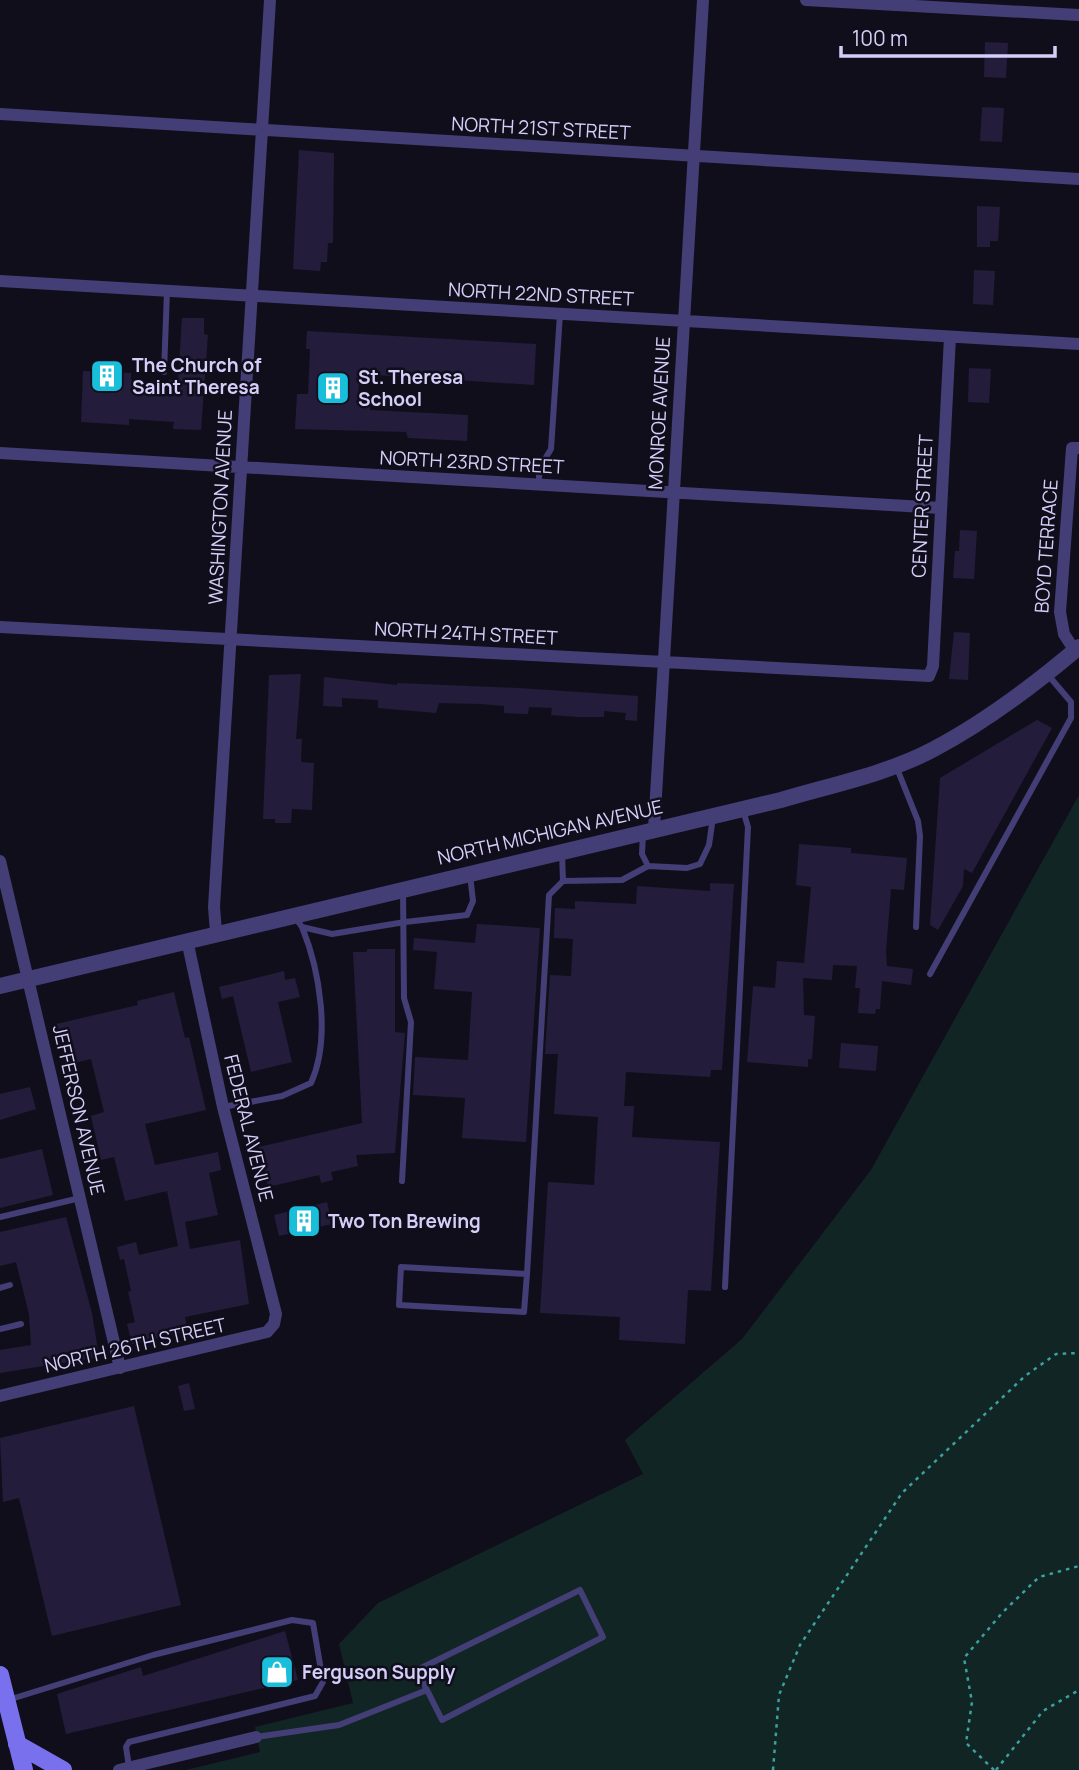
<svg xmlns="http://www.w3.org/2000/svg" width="1079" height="1770" viewBox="0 0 1079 1770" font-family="Manrope,sans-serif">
<rect width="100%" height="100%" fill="#110e1c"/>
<path fill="#112525" d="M1079,795V1770H186L260,1752L255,1727L353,1703L339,1644L378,1603L643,1474L625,1440L742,1339L871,1170Z"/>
<path fill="#241c3b" d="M985,42L1008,43L1006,78L984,77Z
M982,107L1004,108L1002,142L980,141Z
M299,150L334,153L333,243H328L327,262H321L320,271L293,269Z
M977,206L1000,207L998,241H990V247H977Z
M974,270L995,271L993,305L973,304Z
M182,318H204V334L208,335L201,430L173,429L174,422L129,419V425L81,422L83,371L131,373V380L168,383L169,380H178Z
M307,331L536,344L534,385L360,374L358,397H371L370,410L468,415L467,441L408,438L406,432L295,429L297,394H308L310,349H306Z
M969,368L991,369L989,403L968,402Z
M960,530L977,531L974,579L953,578L955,551H959Z
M954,632L970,633L968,680L949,679Z
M301,674L296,739H302L301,762L314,763L312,810L292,809L291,823H275V819H263L269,675Z
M324,677L397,685V683L519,688L638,696L637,721L625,720L626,713L604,711V717H578L551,715L552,708L529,707L528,714L504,713V706L480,704L439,703L436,713L378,708V700L342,698V707L323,706Z
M1037,720L1052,728L972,873L964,869L963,886L938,930L930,925L940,778Z
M799,844L851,848V853L907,858L904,890L891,889L886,951L887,966L913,969L911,985L882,981L880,1009H876L875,1014L858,1013L860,988H855L857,966L833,965L832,980L803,978L804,1015L815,1016L812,1059H808V1067L747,1062L753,986L775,988L777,961L804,963L811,887L796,885Z
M710,883L734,884L722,1070H711L710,1077L626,1072L624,1106H634L632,1137L720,1142L711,1291L688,1290L685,1344L619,1340L620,1317L540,1313L548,1182L594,1185L598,1117L554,1114L558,1054H545L550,975L571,976L573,939L554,938L555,908L575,909V901L636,904L637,886L710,891Z
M477,924L540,928L526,1142L462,1138L465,1098L413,1095L415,1057L468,1060L472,992L434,989L437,952L413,950L414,938L475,943Z
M367,949H395V1032L405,1033L395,1153L356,1155L358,1166L331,1172L333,1180L321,1183L319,1175L268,1187L259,1147L362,1123L353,952H367Z
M284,971L285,980L295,978L300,997L278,1002L292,1062L251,1072L233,996L222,999L219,987Z
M174,992L185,1038L189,1037L206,1110L145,1124L155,1165L218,1152L221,1170L209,1173L218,1215L185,1222L190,1249L240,1240L249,1304L185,1317L188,1331L132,1344L127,1324L135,1322L128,1292L131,1291L124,1259L120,1260L117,1247L136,1242L139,1255L178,1246L167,1191L125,1201L114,1157L101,1160L91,1116L104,1112L91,1059L66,1065L56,1024L138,1005L137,1001Z
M841,1043L878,1046L876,1071L839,1068Z
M30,1087L36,1109L0,1120V1094Z
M42,1149L53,1195L0,1208V1159Z
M327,1202L332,1224L279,1236L274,1215Z
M66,1217L92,1313L99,1357L0,1373V1350L31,1345L29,1314L16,1262L0,1266V1232Z
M189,1383L195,1409L184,1411L178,1386Z
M134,1406L181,1605L52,1636L19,1498L3,1502L0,1438Z
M285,1631L298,1680L66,1734L57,1694L141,1667L143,1676Z"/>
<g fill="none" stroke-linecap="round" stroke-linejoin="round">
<path stroke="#3aa1a0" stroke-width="2.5" stroke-dasharray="3.5 5" stroke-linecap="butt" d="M773,1770L779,1695L800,1645L902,1493L1025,1376L1056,1354L1079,1353
M994,1770L966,1743L972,1702L964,1658L1002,1613L1039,1577L1079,1566
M996,1770L1043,1711L1079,1690"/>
<path stroke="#433e76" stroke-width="6" d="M164,372L167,291
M539,485V469L551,449L560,314
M896,766L918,821L920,836L916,927
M643,833L642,854L648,866L687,868L700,864L709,845L713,817
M562,853L563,881L622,880L648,866
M294,916L302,927L332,934L405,922L467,915L473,901L470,875
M930,974L1071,718V702L1048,675
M223,1107L282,1096L311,1083C331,1039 320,971 302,927
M402,1181L411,1022L404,998L403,890
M0,1217L80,1198
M527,1274L401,1267L399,1305L524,1312L527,1274L549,895L563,881
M725,1287L748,827L743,810
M0,1288L10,1285
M0,1329L21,1324
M8,1700L153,1655L292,1620L313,1623L323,1682L315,1696L129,1742L126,1747L129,1767
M256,1737L339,1725L427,1690L417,1670L580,1590L603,1637L442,1720L427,1690"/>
<path stroke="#433e76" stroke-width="12" d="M806,0L1079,15
M0,114L1079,179
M0,281L1079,344
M0,453L941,508
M0,627L929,676L933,666L950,337
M1075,651L1064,634L1060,612L1072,448H1079
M654,829L703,0
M0,861L120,1368
M216,932L214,907L270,0
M0,1396L267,1332L274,1324L276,1314L223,1107L187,940
M119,1770L256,1737"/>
<path stroke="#433e76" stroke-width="16" d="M0,986L781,800C831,785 887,774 934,749C987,721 1033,686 1079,647"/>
<path stroke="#7970ee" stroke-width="18" d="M0,1675L24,1770
M17,1744L63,1770"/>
</g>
<defs>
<g id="building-square" transform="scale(1.75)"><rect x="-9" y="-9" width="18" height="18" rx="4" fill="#19beda" stroke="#110e1c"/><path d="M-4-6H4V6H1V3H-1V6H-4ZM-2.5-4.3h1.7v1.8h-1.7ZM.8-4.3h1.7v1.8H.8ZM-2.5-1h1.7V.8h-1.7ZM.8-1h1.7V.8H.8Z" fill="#fff"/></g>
<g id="shop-square" transform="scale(1.75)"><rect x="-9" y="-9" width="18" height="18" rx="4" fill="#19beda" stroke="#110e1c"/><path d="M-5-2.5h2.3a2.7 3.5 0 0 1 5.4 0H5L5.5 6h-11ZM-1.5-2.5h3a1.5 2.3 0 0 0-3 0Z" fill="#fff"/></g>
</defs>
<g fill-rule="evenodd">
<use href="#building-square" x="107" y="376"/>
<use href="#building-square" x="333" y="388"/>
<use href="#building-square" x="304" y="1221"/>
<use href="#shop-square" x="277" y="1672"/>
</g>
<g text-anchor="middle" stroke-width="5" stroke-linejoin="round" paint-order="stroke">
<g font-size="19" fill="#d5cef9" stroke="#110e1c">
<text transform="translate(541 128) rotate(3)" y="7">NORTH 21ST STREET</text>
<text transform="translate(541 294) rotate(3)" y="7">NORTH 22ND STREET</text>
<text transform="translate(659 413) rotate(-87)" y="7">MONROE AVENUE</text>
<text transform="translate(472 462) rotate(3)" y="7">NORTH 23RD STREET</text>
<text transform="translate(922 506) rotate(-87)" y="7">CENTER STREET</text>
<text transform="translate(220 507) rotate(-87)" y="7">WASHINGTON AVENUE</text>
<text transform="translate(1046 546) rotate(-86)" y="7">BOYD TERRACE</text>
<text transform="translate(466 633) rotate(3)" y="7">NORTH 24TH STREET</text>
<text transform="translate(550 832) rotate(-13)" y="7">NORTH MICHIGAN AVENUE</text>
<text transform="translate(79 1110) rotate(77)" y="7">JEFFERSON AVENUE</text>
<text transform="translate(249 1128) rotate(76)" y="7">FEDERAL AVENUE</text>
<text transform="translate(135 1345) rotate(-13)" y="7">NORTH 26TH STREET</text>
</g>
<g font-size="19" font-weight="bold" fill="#d5cef9" stroke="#110e1c" text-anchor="start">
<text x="132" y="372">The Church of<tspan x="132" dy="22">Saint Theresa</tspan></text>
<text x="358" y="384">St. Theresa<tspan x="358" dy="22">School</tspan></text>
<text x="328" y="1228">Two Ton Brewing</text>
<text x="302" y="1679">Ferguson Supply</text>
</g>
</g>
<path d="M841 46v10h214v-10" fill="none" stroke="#d5cef9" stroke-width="3.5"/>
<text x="852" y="46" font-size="21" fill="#d5cef9" stroke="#110e1c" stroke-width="5" paint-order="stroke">100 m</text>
</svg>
